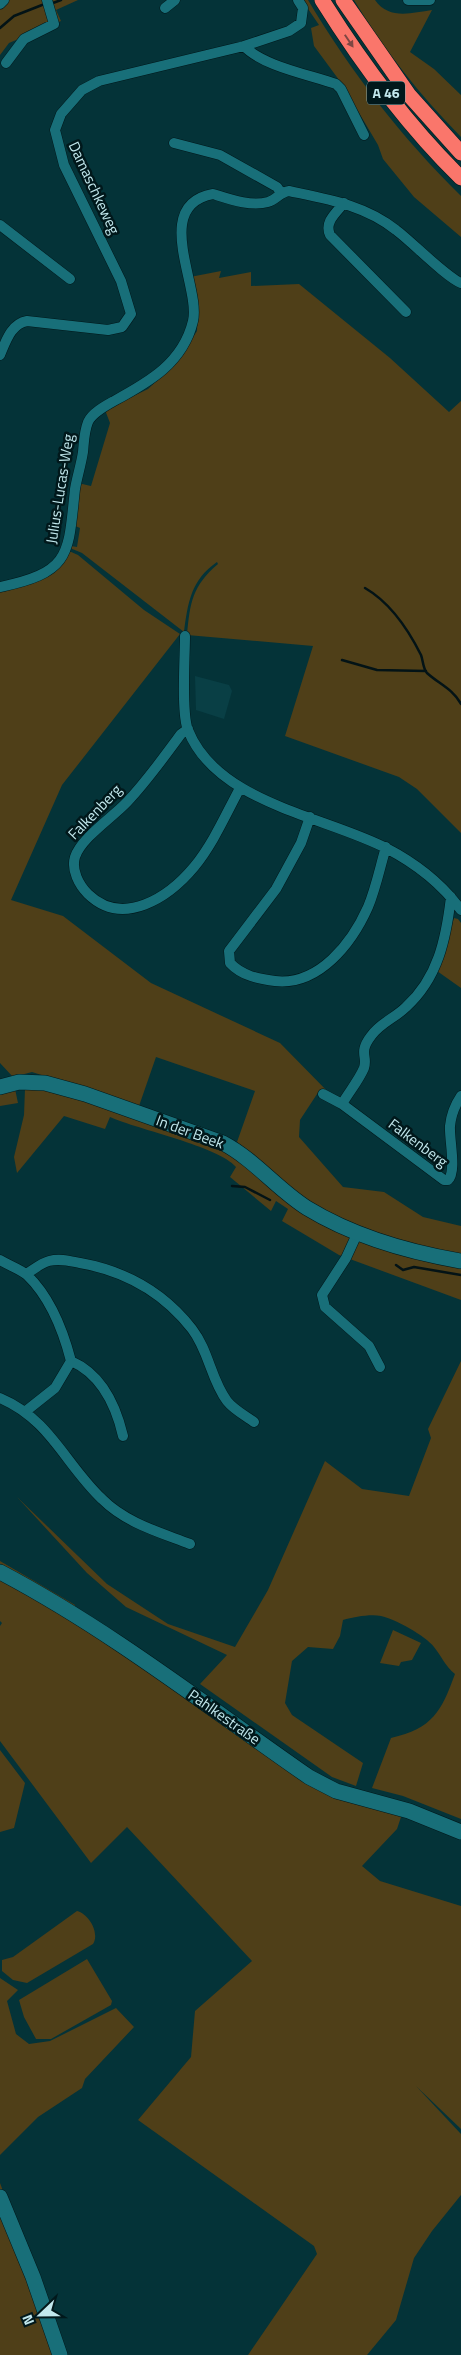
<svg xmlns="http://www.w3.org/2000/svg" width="461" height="2355" viewBox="0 0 461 2355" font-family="'Titillium Web',sans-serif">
<rect width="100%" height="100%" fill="#043338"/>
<path fill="#093f45" d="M195,676L229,685L232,691L224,719L196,710Z"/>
<path fill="#4f3f18" d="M9,0H78L56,10L61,21L9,43L0,55V9Z
M302,0H308C351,72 401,137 461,196V237L414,197L383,159L378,145L342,84L314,46L311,28L319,25Z
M354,0H375C389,20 411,13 432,10L410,52L434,69L461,95V137C420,95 384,50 354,0Z
M221,271L219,278L251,272V286L299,284L390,358L449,412L461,401V833L417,789L399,777L285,736L313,646L187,635C190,603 192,586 218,564L217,562C191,580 188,602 184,632L82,553L70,548L71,546L77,547L80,528L73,525L78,483L91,486L110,423L105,410L148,389L178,361L197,331L198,305L190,277Z
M69,551L78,555L144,610L180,634L62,785L11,900L63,916L151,983L280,1043L333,1097L319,1091L300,1120L299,1137L343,1187L384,1192L423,1217L461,1226V1300L339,1255L282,1221L288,1209L276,1201L271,1211L230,1177L236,1167C218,1146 139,1130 110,1117L105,1129L64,1116L17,1173L14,1157L24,1115L25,1089L33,1086L246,1150L237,1142L255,1091L156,1057L139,1106L32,1072L13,1077L0,1063V592L7,591V588L18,585Z
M454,918L458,919L461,923V988L437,971Z
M15,1089L18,1103L0,1106V1092Z
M461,1361V1819L403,1796L372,1788L391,1738C433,1728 441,1712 455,1674C445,1666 442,1657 434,1647C426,1636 395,1619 381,1616C370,1614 354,1617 343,1620L340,1636L333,1649L308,1647L292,1661L285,1703L292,1715L363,1763L356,1786L332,1777L200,1684L227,1655L126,1607L87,1573L17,1497L107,1584L168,1624L235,1647L268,1590L325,1461L362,1489L409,1496L431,1438L428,1429Z
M0,1561L75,1605L76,1622L304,1780L402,1814L397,1829L362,1866L380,1881L461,1906V2129L416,2086L461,2134V2195L432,2231L414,2258L396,2320L367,2355H248L317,2254L314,2246L138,2120L191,2057L195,2011L252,1961L127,1827L91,1863L0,1741V1626L2,1623L0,1621Z
M393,1630L421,1643L412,1660L401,1662L399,1666L380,1663Z
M0,1750L25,1783L14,1828L0,1832Z
M77,1911C89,1914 100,1933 93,1944L27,1983L13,1980L2,1971V1960L13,1957Z
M87,1959L112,2001L111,2005L51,2039H36L24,2017L19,2000Z
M0,1978L18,1990L7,2001L16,2034L29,2044L50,2041L116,2008L134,2027L85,2079L82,2088L38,2117L0,2155Z
M0,2183L64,2355H0Z"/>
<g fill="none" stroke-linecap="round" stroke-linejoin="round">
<path stroke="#031316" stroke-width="2.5" d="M53,3L61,0
M0,28L14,16L42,5
M365,588C391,603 408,629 421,655C423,660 423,669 427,673C439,684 453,689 461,704
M342,660L377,670L426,671
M232,1186L245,1187L270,1200
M396,1265L403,1270L414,1267L461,1275"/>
<g stroke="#01181b" stroke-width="11">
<path id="street" d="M408,0H430
M0,4L4,0
M165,8L175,0
M244,46C262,66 311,75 336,84L341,89L364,135
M6,63L24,39L54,24L47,0
M174,143L220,155L277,187L281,193
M344,203C336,213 324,222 330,235L406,312
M0,225L70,279
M0,355C6,341 11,324 27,321L108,330L122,327L131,314L121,281L64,165L55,130L61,114L82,90L99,81L244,46L289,31L301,23L303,8L298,0
M0,587C72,572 68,554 75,489C77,477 81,465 83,452C84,442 84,432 88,422C92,413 105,406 114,401C149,382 183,363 193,321C201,287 151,205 213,194C229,199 251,207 268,202C276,200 280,192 289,191C327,199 365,205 396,230C411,241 446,277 461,283
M185,636C185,657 181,713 188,730C217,803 324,816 386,848C415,863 442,884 461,910
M188,729L181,734C164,757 147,781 127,802C113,817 81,838 75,857C71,870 79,885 88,894C123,928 169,897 194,867C213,844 226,814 240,788
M310,817L301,843L276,889L229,951L230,963C242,976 259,979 275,981C319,986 352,943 368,907C376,888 380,867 386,847
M323,1094L342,1104L444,1180H448C457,1172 449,1139 450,1126C451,1115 455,1105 461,1096
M342,1104C349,1092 359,1080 364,1068C368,1056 358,1053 371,1036C380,1023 395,1018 406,1007C438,978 446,939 451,897
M357,1234L346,1258L322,1295L325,1307L369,1346L380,1367
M0,1260C8,1265 20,1269 27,1275C51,1298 63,1330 71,1361L55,1388L26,1411
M26,1274C33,1270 41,1263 49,1261C60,1258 70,1261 80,1263C125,1271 164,1293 192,1329C209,1351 211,1380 227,1401C234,1410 246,1416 254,1422
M71,1361C101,1374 116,1406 123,1436
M0,1398C50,1419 65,1464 102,1499C126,1523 159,1532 190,1544"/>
</g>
<g stroke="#01181b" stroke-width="16">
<path id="secondary" d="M0,1087L19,1082L45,1083L85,1094L223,1143C255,1160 277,1189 307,1208C353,1236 408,1252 461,1261
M0,1572C110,1630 208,1707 309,1777L336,1791L409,1811L461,1832
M0,2197L33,2277L60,2355"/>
</g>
<g stroke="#01181b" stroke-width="16">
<path id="highway" d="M322,0C362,64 407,125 461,178
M343,0L409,95L461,153"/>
</g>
<use href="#street" stroke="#186f79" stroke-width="10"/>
<use href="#secondary" stroke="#186f79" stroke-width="15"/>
<use href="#highway" stroke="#fa766b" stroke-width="15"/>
</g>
<defs><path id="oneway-solid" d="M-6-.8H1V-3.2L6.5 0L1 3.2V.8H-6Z" transform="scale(1.25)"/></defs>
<use fill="#7e4743" href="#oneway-solid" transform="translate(349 41) rotate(56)"/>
<g text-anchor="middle" stroke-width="5" stroke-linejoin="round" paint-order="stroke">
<rect fill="#01181b" stroke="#88aaae" stroke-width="1" x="367" y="81.5" width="38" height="23" rx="4"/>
<g font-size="14" font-weight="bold" fill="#c2e8ed">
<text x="386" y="98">A 46</text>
</g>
<g font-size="15" fill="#c2e8ed" stroke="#01181b">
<text transform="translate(94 188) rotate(65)" y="5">Damaschkeweg</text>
<text transform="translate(60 489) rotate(-81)" y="5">Julius-Lucas-Weg</text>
<text transform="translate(95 812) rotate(-46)" y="5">Falkenberg</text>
<text transform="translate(190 1132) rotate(20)" y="5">In der Beek</text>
<text transform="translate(418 1143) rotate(37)" y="5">Falkenberg</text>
<text transform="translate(224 1717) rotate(35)" y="5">Pahlkestraße</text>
</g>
</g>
<g transform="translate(40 2315) rotate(248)" stroke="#01181b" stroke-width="4" paint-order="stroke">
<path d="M0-4L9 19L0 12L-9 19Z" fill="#c2e8ed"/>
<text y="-8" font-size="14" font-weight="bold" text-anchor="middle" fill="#c2e8ed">N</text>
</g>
</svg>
